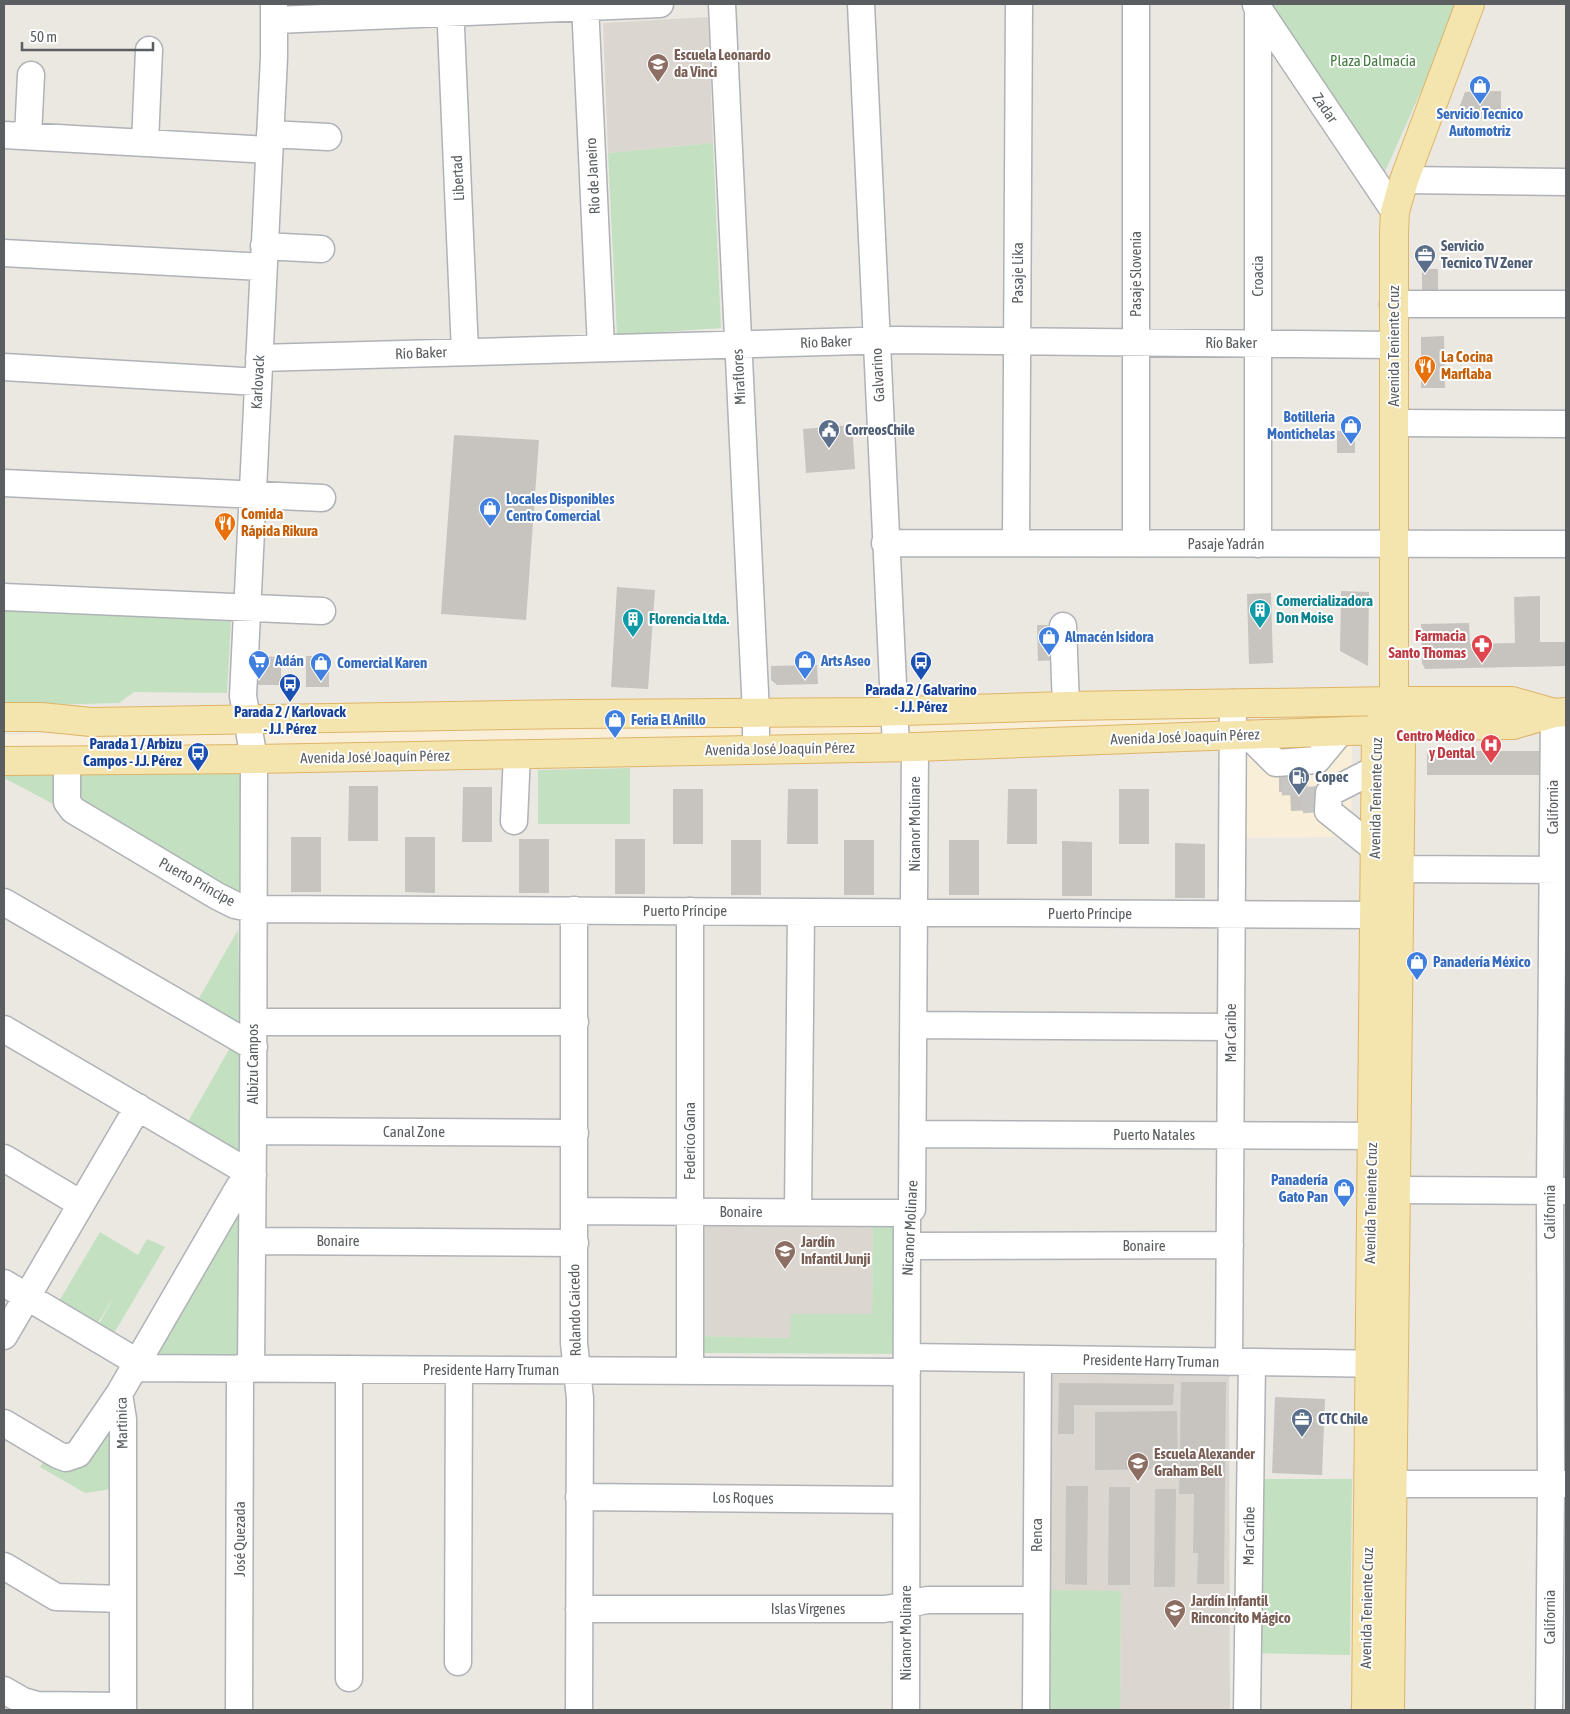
<svg xmlns="http://www.w3.org/2000/svg" width="1570" height="1714" viewBox="0 0 1570 1714" font-family="'Asap Condensed',sans-serif">
<rect width="100%" height="100%" fill="#ebe8e2"/>
<path fill="#f9efd9" d="M1225,709L1226,744L4,774V735L314,725Z
M1245,743L1352,744L1351,837L1244,838Z"/>
<path fill="#dbd7d0" d="M708,17L713,143L608,153L603,23Z
M698,1225L873,1227L872,1314H791V1338L699,1336Z
M1047,1372L1229,1374L1230,1710H1120L1121,1592L1045,1590Z"/>
<path fill="#c3e0c1" d="M1271,4H1460L1383,176L1269,8Z
M713,143L721,328L617,335L608,153Z
M4,609L231,621L227,693L134,692L119,703L4,706Z
M630,768V824H538V770Z
M242,769L245,896L75,804V775Z
M60,771L61,808L4,778V776Z
M238,930L241,1030L195,1005Z
M231,1046L244,1051L241,1155L186,1125Z
M241,1208L240,1360L164,1358L158,1352Z
M873,1227H897L896,1354L698,1353L699,1336L790,1338L791,1314H872Z
M100,1232L138,1255L147,1239L165,1247L110,1340L95,1331L114,1297L96,1326L58,1303Z
M110,1433L112,1489L85,1493L40,1467L45,1459L72,1470L86,1466Z
M1252,1479H1352L1350,1655L1249,1653Z
M1045,1590L1121,1591L1120,1710H1043Z"/>
<path fill="#c7c3be" d="M1501,91V119L1455,118L1465,92Z
M1422,269H1438V296H1422Z
M1444,336L1445,388H1421V337Z
M852,425L855,469L806,473L803,429Z
M1337,431H1355V453H1337Z
M454,435L539,440L526,620L441,614Z
M617,587L655,590L648,689L611,687Z
M1341,591L1369,592L1368,666L1340,651Z
M1271,593L1273,663L1249,664L1247,594Z
M1540,596V642H1566V666L1425,669L1422,663L1421,624L1469,623L1470,644L1515,643L1514,597Z
M1037,625H1057L1058,660L1038,661Z
M255,656L281,657V685H254Z
M306,656H329V687H306Z
M817,665L818,684L777,685L771,680V666Z
M1427,751H1543V775H1427Z
M1304,768L1305,788H1318L1319,810L1291,811L1290,792H1279V770Z
M349,786H378V841H348Z
M463,787H492V842H462Z
M673,789H703V844H673Z
M788,789H818V844H787Z
M1008,789H1037V844H1007Z
M1119,789H1149V844H1119Z
M291,837H321V892H291Z
M405,837H435V893L405,892Z
M519,839H549V893H519Z
M615,839H645V894H615Z
M731,840H761V895H731Z
M844,840H874V895H844Z
M949,840H979V895H949Z
M1062,841L1092,842V896H1062Z
M1175,843L1205,844V898H1175Z
M1181,1382H1226L1224,1584H1197L1198,1553H1193L1194,1494H1179Z
M1059,1383L1174,1384L1173,1405H1074V1434H1058Z
M1275,1397L1325,1399L1322,1475L1272,1473Z
M1177,1411L1178,1469L1095,1470V1412Z
M1066,1486H1088L1087,1585L1065,1584Z
M1109,1487H1130V1585H1108Z
M1155,1489H1176L1175,1587H1154Z"/>
<g fill="none" stroke-linecap="round" stroke-linejoin="round">
<path stroke="#c7c6c2" stroke-width="26" stroke-dasharray="26 13" stroke-linecap="butt" d="M1294,769L1295,801L1318,799"/>
<g stroke="#afb2b6" stroke-width="29">
<path id="minor" d="M450,4L465,352
M585,4L601,348
M722,4L756,713V750
M861,4L896,747
M1136,4V543
M1256,5L1395,212
M275,20L660,4
M270,134L328,137
M4,135L269,150
M28,136L31,75
M145,143L149,50
M1404,180L1566,182
M264,246L321,249
M4,253L263,267
M1393,304H1566
M259,358L896,340L1393,345
M4,367L258,382
M1394,423L1566,424
M4,483L322,498
M885,543L1566,544
M1016,543L1019,4
M1258,544V8
M4,597L322,611
M1063,626L1066,706
M1247,734L1276,763L1317,760L1341,731
M67,761V802L73,810L217,896L235,905L254,909L1374,915
M1376,769L1329,793L1328,811L1400,869L1566,870
M514,821L517,754
M4,902L254,1047
M574,910V1343L580,1398L579,1710
M690,911V1371
M254,1022H575
M914,1025L1231,1027
M4,1029L253,1175
M253,1131L575,1133
M913,1134L1394,1136
M4,1158L81,1204
M1396,1190L1566,1191
M575,1211L907,1213
M798,1212L801,912
M252,1241L575,1243
M907,1246L1230,1245
M4,1283L137,1362
M4,1336L138,1107
M907,1357L1391,1364
M1229,1362L1233,703
M134,1368L907,1372
M251,1368L253,1131L254,759L243,696L274,57V4
M119,1394L123,1419V1710
M4,1423L58,1455L66,1458L78,1454L119,1394L239,1187L253,1175
M1393,1484H1566
M579,1497L906,1500
M4,1566L56,1597L123,1599
M579,1609H883C898,1608 913,1602 928,1600H1036
M458,1662L459,1370
M349,1678V1369
M4,1690L23,1701L37,1705L123,1706
M239,1710L240,1368
M906,1710L907,1213L912,1209V1205L915,747
M1036,1710L1038,1359
M1247,1710L1252,1362
M1549,1710L1551,1484L1550,1191L1554,713"/>
</g>
<g stroke="#dfb467" stroke-width="30">
<path id="major" d="M4,717H41L91,722L574,714L871,712L1066,706L1394,701H1512L1554,713
M4,761L254,759L915,747L1376,730L1401,726L1513,725L1554,713L1566,712
M1366,1710L1376,730L1385,715
M1390,1710L1401,742V726L1394,701V232L1395,212L1404,180L1470,4"/>
</g>
<use href="#minor" stroke="#fff" stroke-width="26"/>
<use href="#major" stroke="#f4e4ae" stroke-width="28"/>
</g>
<defs>
<g id="school-pin" transform="scale(1.125)"><path d="M0 17L-7.5 6A9.5 9.5 0 1 1 7.5 6Z" fill="#8d6e63" stroke="#fff"/><path d="M0-5L7-2L0 1L-7-2ZM-4 1L0 2.5L4 1V4Q0 6-4 4Z" fill="#fff"/></g>
<g id="shop-pin" transform="scale(1.125)"><path d="M0 17L-7.5 6A9.5 9.5 0 1 1 7.5 6Z" fill="#3f7fe0" stroke="#fff"/><path d="M-5-2.5h2.3a2.7 3.5 0 0 1 5.4 0H5L5.5 6h-11ZM-1.5-2.5h3a1.5 2.3 0 0 0-3 0Z" fill="#fff"/></g>
<g id="office-pin" transform="scale(1.125)"><path d="M0 17L-7.5 6A9.5 9.5 0 1 1 7.5 6Z" fill="#5c6f8a" stroke="#fff"/><path d="M-6-3h4V-5.5h4V-3h4V5H-6ZM-1-4.5V-3h2v-1.5ZM-6 0V1H6V0Z" fill="#fff"/></g>
<g id="restaurant-pin" transform="scale(1.125)"><path d="M0 17L-7.5 6A9.5 9.5 0 1 1 7.5 6Z" fill="#e8710a" stroke="#fff"/><path d="M-5-6h1v4h1v-4h1v4h1v-4h1v5L-1.5 .5V6h-2V.5L-5-1ZM5-6V6H3V1.5H1.5Q1.5-4 5-6Z" fill="#fff"/></g>
<g id="civic-pin" transform="scale(1.125)"><path d="M0 17L-7.5 6A9.5 9.5 0 1 1 7.5 6Z" fill="#5c6f8a" stroke="#fff"/><path d="M-.6-6.5H3V-4.5H.6V-3L4-1V1h2V6H-6V1h2V-1L-.6-3ZM-1.2 2.5V6h2.4V2.5Z" fill="#fff"/></g>
<g id="building-pin" transform="scale(1.125)"><path d="M0 17L-7.5 6A9.5 9.5 0 1 1 7.5 6Z" fill="#0f9aa8" stroke="#fff"/><path d="M-4-6H4V6H1V3H-1V6H-4ZM-2.5-4.3h1.7v1.8h-1.7ZM.8-4.3h1.7v1.8H.8ZM-2.5-1h1.7V.8h-1.7ZM.8-1h1.7V.8H.8Z" fill="#fff"/></g>
<g id="pharmacy-pin" transform="scale(1.125)"><path d="M0 17L-7.5 6A9.5 9.5 0 1 1 7.5 6Z" fill="#e0444e" stroke="#fff"/><path d="M-2-6h4v4h4v4h-4v4h-4v-4h-4v-4h4Z" fill="#fff"/></g>
<g id="supermarket-pin" transform="scale(1.125)"><path d="M0 17L-7.5 6A9.5 9.5 0 1 1 7.5 6Z" fill="#3f7fe0" stroke="#fff"/><path d="M-6-5.5h2.5l.6 2H6L4.5 2H-2.5L-4.4-4H-6ZM-1.5 3.2a1.3 1.3 0 1 0 .1 0ZM3 3.2a1.3 1.3 0 1 0 .1 0Z" fill="#fff"/></g>
<g id="bus-pin" transform="scale(1.125)"><path d="M0 17L-7.5 6A9.5 9.5 0 1 1 7.5 6Z" fill="#1a4fb4" stroke="#fff"/><path d="M-5-6H5V4H4V6H2V4H-2V6H-4V4H-5ZM-3.5-4V0h7V-4ZM-3.5 1.2v1.5H-2V1.2ZM2 1.2v1.5H3.5V1.2Z" fill="#fff"/></g>
<g id="hospital-pin" transform="scale(1.125)"><path d="M0 17L-7.5 6A9.5 9.5 0 1 1 7.5 6Z" fill="#e0444e" stroke="#fff"/><path d="M-5-5h3v3.5h4V-5h3V5h-3V1.5h-4V5h-3Z" fill="#fff"/></g>
<g id="fuel-pin" transform="scale(1.125)"><path d="M0 17L-7.5 6A9.5 9.5 0 1 1 7.5 6Z" fill="#5c6f8a" stroke="#fff"/><path d="M-5.5-6h7V0h2V4h1.3V-2.5L3-4.5l.8-.8L6-3V5H2.5V1h-1V6h-7ZM-4.2-4.7v3.2H.2V-4.7Z" fill="#fff"/></g>
</defs>
<g fill-rule="evenodd">
<use href="#school-pin" x="658" y="64"/>
<use href="#shop-pin" x="1480" y="86"/>
<use href="#office-pin" x="1425" y="255"/>
<use href="#restaurant-pin" x="1425" y="366"/>
<use href="#shop-pin" x="1351" y="426"/>
<use href="#civic-pin" x="829" y="430"/>
<use href="#shop-pin" x="490" y="508"/>
<use href="#restaurant-pin" x="225" y="523"/>
<use href="#building-pin" x="1260" y="610"/>
<use href="#building-pin" x="633" y="619"/>
<use href="#shop-pin" x="1049" y="637"/>
<use href="#pharmacy-pin" x="1482" y="645"/>
<use href="#supermarket-pin" x="259" y="661"/>
<use href="#shop-pin" x="805" y="661"/>
<use href="#bus-pin" x="921" y="662"/>
<use href="#shop-pin" x="321" y="663"/>
<use href="#bus-pin" x="290" y="684"/>
<use href="#shop-pin" x="615" y="720"/>
<use href="#hospital-pin" x="1491" y="745"/>
<use href="#bus-pin" x="198" y="753"/>
<use href="#fuel-pin" x="1299" y="777"/>
<use href="#shop-pin" x="1417" y="962"/>
<use href="#shop-pin" x="1344" y="1189"/>
<use href="#school-pin" x="785" y="1251"/>
<use href="#office-pin" x="1302" y="1419"/>
<use href="#school-pin" x="1138" y="1463"/>
<use href="#school-pin" x="1175" y="1610"/>
</g>
<g text-anchor="middle" stroke-width="4" stroke-linejoin="round" paint-order="stroke">
<g font-size="15" font-weight="bold" fill="#785e54" stroke="#fff" text-anchor="start">
<text x="674" y="60">Escuela Leonardo<tspan x="674" dy="17">da Vinci</tspan></text>
<text x="801" y="1247">Jardín<tspan x="801" dy="17">Infantil Junji</tspan></text>
<text x="1154" y="1459">Escuela Alexander<tspan x="1154" dy="17">Graham Bell</tspan></text>
<text x="1191" y="1606">Jardín Infantil<tspan x="1191" dy="17">Rinconcito Mágico</tspan></text>
</g>
<g font-size="15" fill="#407c3e" stroke="#fff">
<text x="1373" y="66">Plaza Dalmacia</text>
</g>
<g font-size="15" fill="#5a5e61" stroke="#fff">
<text transform="translate(1325 108) rotate(56)" y="5">Zadar</text>
<text transform="translate(593 176) rotate(-93)" y="5">Río de Janeiro</text>
<text transform="translate(458 178) rotate(-93)" y="5">Libertad</text>
<text transform="translate(1018 273) rotate(-90)" y="5">Pasaje Lika</text>
<text transform="translate(1136 274) rotate(-90)" y="5">Pasaje Slovenia</text>
<text transform="translate(1258 276) rotate(-90)" y="5">Croacia</text>
<text transform="translate(826 342) rotate(-2)" y="5">Río Baker</text>
<text x="1231" y="348">Río Baker</text>
<text transform="translate(1394 346) rotate(-90)" y="5">Avenida Teniente Cruz</text>
<text transform="translate(421 353) rotate(-2)" y="5">Río Baker</text>
<text transform="translate(878 375) rotate(-93)" y="5">Galvarino</text>
<text transform="translate(739 377) rotate(-93)" y="5">Miraflores</text>
<text transform="translate(258 382) rotate(-87)" y="5">Karlovack</text>
<text x="1226" y="549">Pasaje Yadrán</text>
<text transform="translate(1185 737) rotate(-2)" y="5">Avenida José Joaquín Pérez</text>
<text transform="translate(780 749) rotate(-1)" y="5">Avenida José Joaquín Pérez</text>
<text transform="translate(375 757) rotate(-1)" y="5">Avenida José Joaquín Pérez</text>
<text transform="translate(1376 798) rotate(-89)" y="5">Avenida Teniente Cruz</text>
<text transform="translate(1553 807) rotate(-90)" y="5">California</text>
<text transform="translate(915 824) rotate(-90)" y="5">Nicanor Molinare</text>
<text transform="translate(197 882) rotate(29)" y="5">Puerto Príncipe</text>
<text x="685" y="916">Puerto Príncipe</text>
<text x="1090" y="919">Puerto Príncipe</text>
<text transform="translate(1231 1033) rotate(-90)" y="5">Mar Caribe</text>
<text transform="translate(253 1064) rotate(-90)" y="5">Albizu Campos</text>
<text x="414" y="1137">Canal Zone</text>
<text x="1154" y="1140">Puerto Natales</text>
<text transform="translate(690 1141) rotate(-90)" y="5">Federico Gana</text>
<text transform="translate(1371 1203) rotate(-89)" y="5">Avenida Teniente Cruz</text>
<text x="741" y="1217">Bonaire</text>
<text transform="translate(1550 1212) rotate(-90)" y="5">California</text>
<text transform="translate(910 1228) rotate(-87)" y="5">Nicanor Molinare</text>
<text x="338" y="1246">Bonaire</text>
<text x="1144" y="1251">Bonaire</text>
<text transform="translate(575 1310) rotate(-91)" y="5">Rolando Caicedo</text>
<text transform="translate(1151 1361) rotate(1)" y="5">Presidente Harry Truman</text>
<text x="491" y="1375">Presidente Harry Truman</text>
<text transform="translate(122 1423) rotate(-91)" y="5">Martinica</text>
<text transform="translate(743 1498) rotate(1)" y="5">Los Roques</text>
<text transform="translate(1037 1535) rotate(-90)" y="5">Renca</text>
<text transform="translate(1249 1536) rotate(-89)" y="5">Mar Caribe</text>
<text transform="translate(240 1539) rotate(-90)" y="5">José Quezada</text>
<text transform="translate(1367 1608) rotate(-89)" y="5">Avenida Teniente Cruz</text>
<text x="808" y="1614">Islas Vírgenes</text>
<text transform="translate(1550 1617) rotate(-90)" y="5">California</text>
<text transform="translate(906 1633) rotate(-90)" y="5">Nicanor Molinare</text>
</g>
<g font-size="15" font-weight="bold" fill="#366cbe" stroke="#fff" text-anchor="start">
<text x="1480" y="119" text-anchor="middle">Servicio Tecnico<tspan x="1480" dy="17">Automotriz</tspan></text>
<text x="1335" y="422" text-anchor="end">Botilleria<tspan x="1335" dy="17">Montichelas</tspan></text>
<text x="506" y="504">Locales Disponibles<tspan x="506" dy="17">Centro Comercial</tspan></text>
<text x="1065" y="642">Almacén Isidora</text>
<text x="275" y="666">Adán</text>
<text x="821" y="666">Arts Aseo</text>
<text x="337" y="668">Comercial Karen</text>
<text x="631" y="725">Feria El Anillo</text>
<text x="1433" y="967">Panadería México</text>
<text x="1328" y="1185" text-anchor="end">Panadería<tspan x="1328" dy="17">Gato Pan</tspan></text>
</g>
<g font-size="15" font-weight="bold" fill="#4e5e75" stroke="#fff" text-anchor="start">
<text x="1441" y="251">Servicio<tspan x="1441" dy="17">Tecnico TV Zener</tspan></text>
<text x="845" y="435">CorreosChile</text>
<text x="1315" y="782">Copec</text>
<text x="1318" y="1424">CTC Chile</text>
</g>
<g font-size="15" font-weight="bold" fill="#c56008" stroke="#fff" text-anchor="start">
<text x="1441" y="362">La Cocina<tspan x="1441" dy="17">Marflaba</tspan></text>
<text x="241" y="519">Comida<tspan x="241" dy="17">Rápida Rikura</tspan></text>
</g>
<g font-size="15" font-weight="bold" fill="#0d838f" stroke="#fff" text-anchor="start">
<text x="1276" y="606">Comercializadora<tspan x="1276" dy="17">Don Moise</tspan></text>
<text x="649" y="624">Florencia Ltda.</text>
</g>
<g font-size="15" font-weight="bold" fill="#be3a42" stroke="#fff" text-anchor="end">
<text x="1466" y="641">Farmacia<tspan x="1466" dy="17">Santo Thomas</tspan></text>
<text x="1475" y="741">Centro Médico<tspan x="1475" dy="17">y Dental</tspan></text>
</g>
<g font-size="15" font-weight="bold" fill="#164399" stroke="#fff">
<text x="921" y="695">Parada 2 / Galvarino<tspan x="921" dy="17">- J.J. Pérez</tspan></text>
<text x="290" y="717">Parada 2 / Karlovack<tspan x="290" dy="17">- J.J. Pérez</tspan></text>
<text x="182" y="749" text-anchor="end">Parada 1 / Arbizu<tspan x="182" dy="17">Campos - J.J. Pérez</tspan></text>
</g>
</g>
<rect width="1570" height="1714" fill="none" stroke="#5a5e61" stroke-width="10"/>
<path d="M22 42v8h131v-8" fill="none" stroke="#5a5e61" stroke-width="2.5"/>
<text x="30" y="42" font-size="15" fill="#5a5e61" stroke="#ffffff" stroke-width="4" paint-order="stroke">50 m</text>
</svg>
